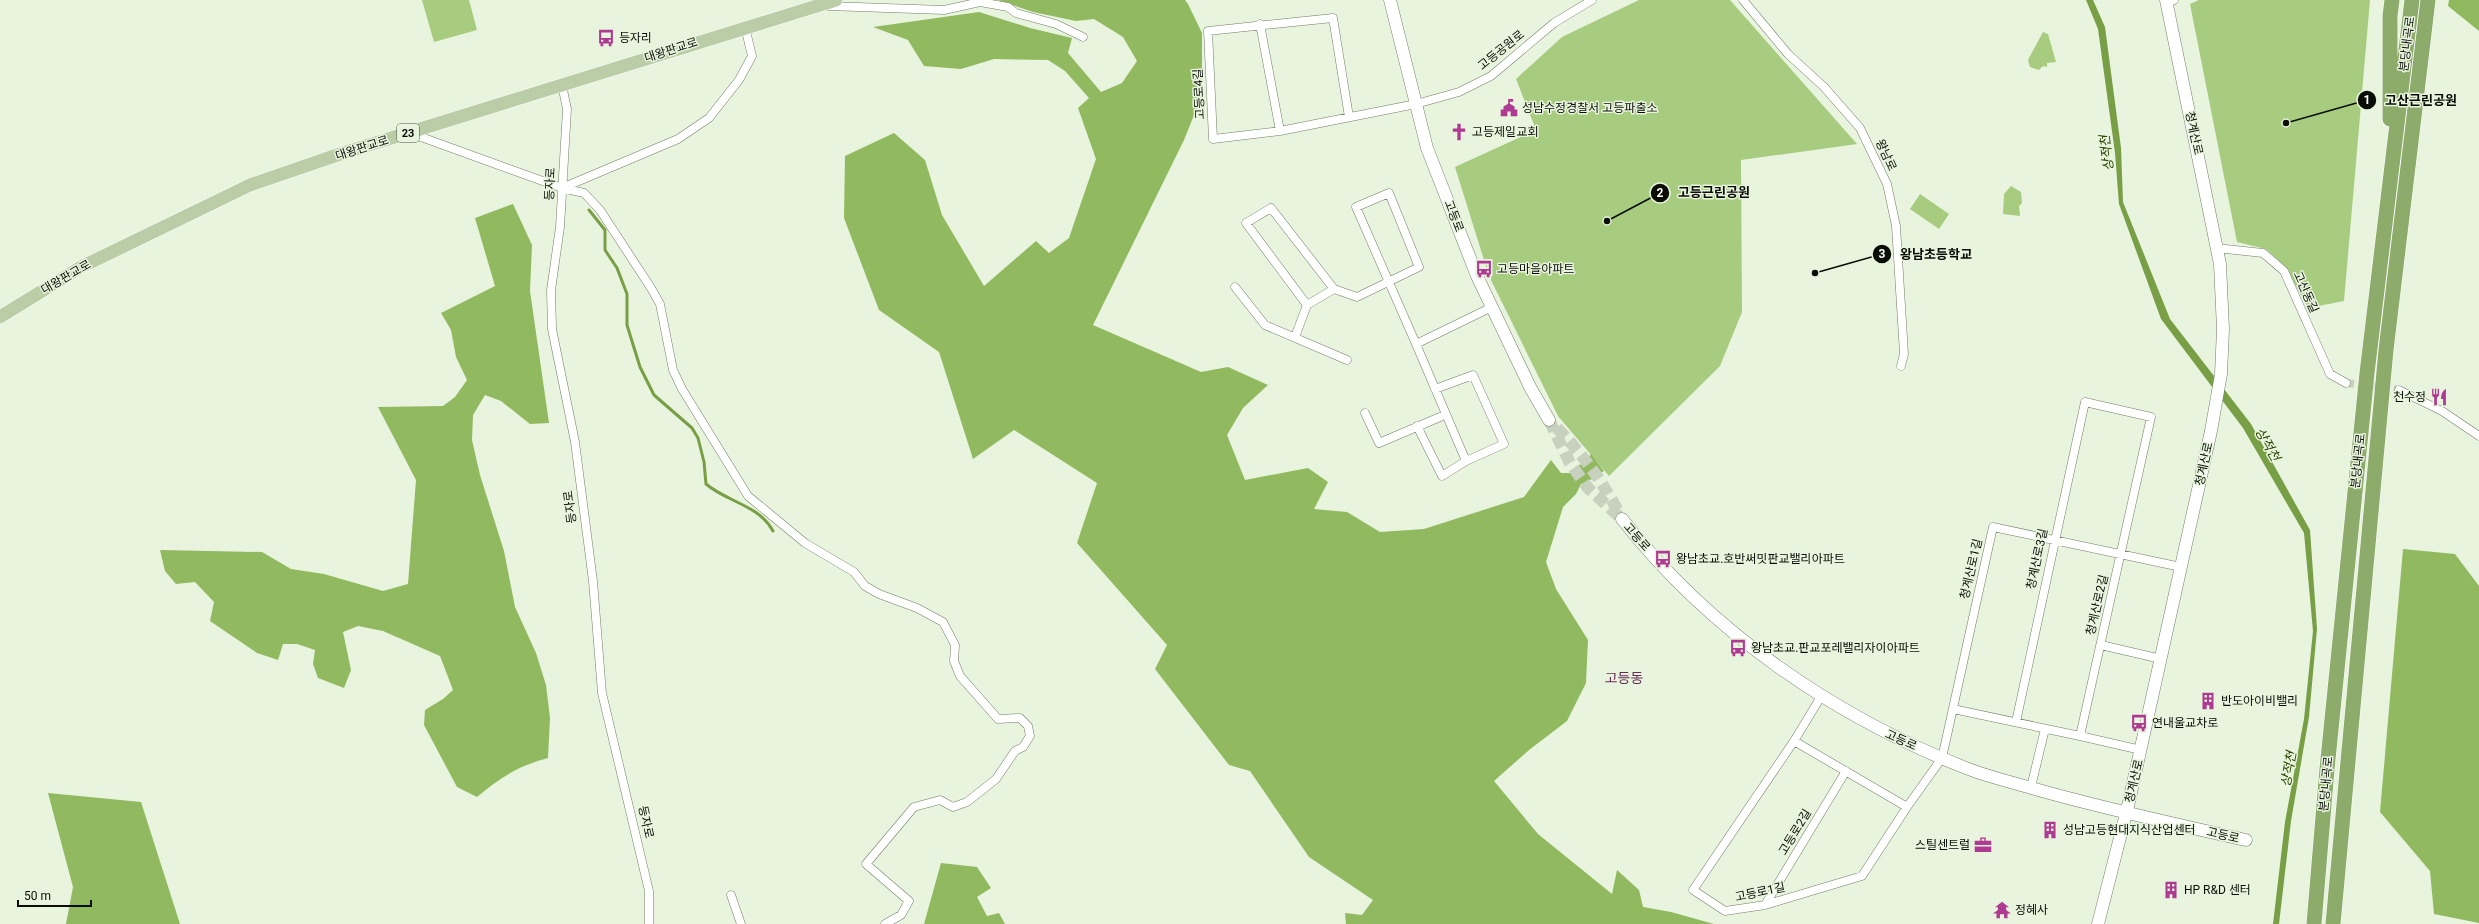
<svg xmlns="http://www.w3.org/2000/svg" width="2479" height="924" viewBox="0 0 2479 924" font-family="Roboto,'Noto Sans KR',sans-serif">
<rect width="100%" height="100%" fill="#e8f4dd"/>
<path fill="#a7cb7f" d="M422,0H469L477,30L434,42Z
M1639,0H1730L1857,144L1741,160L1742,312L1720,366L1609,476L1558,416L1489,276L1455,167L1536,130L1516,79L1562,37Z
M2199,0H2370L2344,301L2308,308L2284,265L2266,249L2237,242L2190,4Z
M2043,32L2048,34L2056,62L2047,63V67L2043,66L2039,70L2030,67L2028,60Z
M2011,186L2021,192L2022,203L2019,206L2020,216L2003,214L2004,194Z
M1920,194L1949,214L1939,229L1910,209Z"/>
<path fill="#91b960" d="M998,0H1185L1188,4L1202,33V95L1184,140L1093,325L1201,372L1228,367L1268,385L1243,408L1227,435L1245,480L1308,468L1328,482L1314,509L1347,512L1380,532L1424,529L1524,497L1551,460L1561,473H1571C1577,465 1586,463 1591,454L1604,471C1595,475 1591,482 1581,484L1576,494L1563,507L1546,562L1556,589L1588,640L1586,683L1567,721L1529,750L1494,781L1538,834L1612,894L1617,870L1639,890L1643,907L1671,912L1714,924H1346L1345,913L1362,915L1373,900L1309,857L1250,771L1229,765L1155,669L1167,645L1077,543L1097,483L1014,430L973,459L939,352L879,310L844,218L845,156L894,133L925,160L942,215L984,286L1036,241L1049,253L1069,238L1096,159L1078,108L1089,98L1065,71L1048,60L994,59L961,69L924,66L908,40L873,27L979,12L1030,28L1072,38L1068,53L1101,92L1122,83L1137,61L1123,37L1094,19L1076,21L1033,12Z
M2449,0H2479V31L2448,6Z
M513,204L532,245L530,291L549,423L530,424L501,401L485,395L473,415L472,440L480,475L504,551L515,607L536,653L546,685L550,718L548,758C518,766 501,777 477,797L457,787L424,725L425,710L443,699L453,690L440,656L383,631L358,626L343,632L351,670L344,688L318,678L313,664L315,650L297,644H283L278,660L257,653L210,621L214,602L195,582L176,584L165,571L160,550L262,552L291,569L324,574L383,591L408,584L416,480L378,407L443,406L455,397L467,380L456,357L451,330L441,313L495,286L475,218Z
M2403,549L2455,554L2479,586V923L2434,914L2430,871L2380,812Z
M48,793L141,802L180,924H66L73,887Z
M941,863L977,867L991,888L977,897L987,916L999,913L1005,924H924Z"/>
<path fill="#789f46" d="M2086,0H2093L2105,27L2121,148L2123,202L2170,319L2251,424L2310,530L2317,629L2309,717L2291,821L2279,924H2273L2285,822L2304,719L2313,631L2304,533L2243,428L2161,319L2119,204L2115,153L2098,29Z"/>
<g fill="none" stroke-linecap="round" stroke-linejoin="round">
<path stroke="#789f46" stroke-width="3" d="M589,210L605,230V250L617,268L627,294V325L640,367L654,395L692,428L698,438L704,462L706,484C727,502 759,505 773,531"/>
<path stroke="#c7d1bd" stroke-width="8" stroke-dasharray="8 4" stroke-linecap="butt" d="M2346,383L2399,390"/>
<path stroke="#c7d1bd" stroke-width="12" stroke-dasharray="12 6" stroke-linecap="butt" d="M1549,420L1570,463L1588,488L1622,519
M1557,428C1583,455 1600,478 1618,511"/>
<g stroke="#727d68" stroke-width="9">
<path id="street" d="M1743,0L1788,54L1824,87L1860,128L1887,184L1896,226L1904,354L1901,366
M2167,3L2174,0
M828,6L944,10L980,2L1008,7L1016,13L1056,24L1083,37
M1260,24L1280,131
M562,85L567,109L560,227L551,290L552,329L575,442L593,581L602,693L649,891V924
M1349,117L1333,18L1208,31L1213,139L1280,131L1416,104L1459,92L1491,76L1554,23L1592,0
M410,133L562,188L584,193L600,210L651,288L660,304L673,370L682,389L748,496L805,543L854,572L865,586L879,594L917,608L943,622L955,645L954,661L960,676L998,719L1020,718L1028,726L1030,736L1023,747L1015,751L996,779L967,802L953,807L940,800L914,807L866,864L909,901L901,915L885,924
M562,188L678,139L709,118L739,80L752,56L745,27
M2216,248L2263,253L2284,271L2330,374L2346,383
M1235,287L1265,325L1347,360
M1307,305L1334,289
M1295,337L1307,305L1246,223L1271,208L1334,289L1357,297L1419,267L1389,193L1356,207L1416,344
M1435,389L1473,375L1504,444L1466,461L1416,344L1492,307
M2399,390L2442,411L2479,436
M1365,413L1379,443L1440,417
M1417,426L1442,476L1466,461
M2101,645L2161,659
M1953,709L2080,736L2151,417L2085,402L2016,722
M2080,736L2141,750
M1794,741L1822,695
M2031,787L2045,729
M1907,807L1862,876L1765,905L1725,911L1693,890L1794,741L1907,807L1942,758L1993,527L2181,567
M731,895L741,924
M1765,905L1846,771"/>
</g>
<g stroke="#727d68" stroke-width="13">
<path id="secondary" d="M1390,0L1427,148L1477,276L1530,387L1549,420
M1622,519C1710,631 1833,716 1966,768C1988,777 2012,782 2035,789C2105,809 2175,824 2246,840
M2098,924L2128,806L2211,431L2221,374L2223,329L2220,264L2166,0"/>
</g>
<g stroke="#fff" stroke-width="14">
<path id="primary" d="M0,317L81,267L250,185L343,153L836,0"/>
</g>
<g stroke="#fff" stroke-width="16">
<path id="highway" d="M2390,119V16L2392,0
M2314,924L2327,769L2367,373L2412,0
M2333,924L2386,350L2428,0"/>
</g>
<use href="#street" stroke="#fff" stroke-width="8"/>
<use href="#secondary" stroke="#fff" stroke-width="12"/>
<use href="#primary" stroke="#bbcda6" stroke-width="13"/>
<use href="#highway" stroke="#8dab6b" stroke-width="15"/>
</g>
<defs>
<g id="bus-bare" transform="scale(1.38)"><path d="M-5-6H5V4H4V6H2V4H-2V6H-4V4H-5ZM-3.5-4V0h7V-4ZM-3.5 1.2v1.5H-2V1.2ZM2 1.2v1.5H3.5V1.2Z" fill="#af3a92" stroke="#e8f4dd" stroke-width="2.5" paint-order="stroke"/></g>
<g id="civic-bare" transform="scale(1.38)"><path d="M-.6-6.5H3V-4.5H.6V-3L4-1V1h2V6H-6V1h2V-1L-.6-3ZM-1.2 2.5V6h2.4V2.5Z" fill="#af3a92" stroke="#e8f4dd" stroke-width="2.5" paint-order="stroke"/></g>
<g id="church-bare" transform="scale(1.38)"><path d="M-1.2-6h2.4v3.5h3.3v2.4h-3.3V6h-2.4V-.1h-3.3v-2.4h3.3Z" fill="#af3a92" stroke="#e8f4dd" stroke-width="2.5" paint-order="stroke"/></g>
<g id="restaurant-bare" transform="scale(1.38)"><path d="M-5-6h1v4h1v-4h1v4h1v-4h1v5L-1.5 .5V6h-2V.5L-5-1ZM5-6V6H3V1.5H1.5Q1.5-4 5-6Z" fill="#af3a92" stroke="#e8f4dd" stroke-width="2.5" paint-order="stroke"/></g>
<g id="building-bare" transform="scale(1.38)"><path d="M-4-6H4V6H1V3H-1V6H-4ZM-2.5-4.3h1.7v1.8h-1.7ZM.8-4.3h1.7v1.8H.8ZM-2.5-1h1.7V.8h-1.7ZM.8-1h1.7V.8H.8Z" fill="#af3a92" stroke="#e8f4dd" stroke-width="2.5" paint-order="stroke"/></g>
<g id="office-bare" transform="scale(1.38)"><path d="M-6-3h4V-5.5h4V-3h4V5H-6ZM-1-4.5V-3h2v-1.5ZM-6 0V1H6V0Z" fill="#af3a92" stroke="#e8f4dd" stroke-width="2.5" paint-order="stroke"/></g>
<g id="temple-bare" transform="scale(1.38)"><path d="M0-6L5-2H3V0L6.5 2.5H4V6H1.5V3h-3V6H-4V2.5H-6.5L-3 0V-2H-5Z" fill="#af3a92" stroke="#e8f4dd" stroke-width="2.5" paint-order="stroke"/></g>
</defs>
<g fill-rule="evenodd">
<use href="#bus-bare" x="606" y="38"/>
<use href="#civic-bare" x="1509" y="108"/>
<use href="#church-bare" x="1459" y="132"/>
<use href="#bus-bare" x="1484" y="269"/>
<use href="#restaurant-bare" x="2439" y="397"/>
<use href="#bus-bare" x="1663" y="559"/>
<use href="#bus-bare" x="1738" y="648"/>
<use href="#building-bare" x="2208" y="701"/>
<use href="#bus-bare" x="2139" y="723"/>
<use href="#building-bare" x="2050" y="830"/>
<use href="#office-bare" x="1983" y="845"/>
<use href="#building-bare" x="2171" y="890"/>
<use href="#temple-bare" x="2002" y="910"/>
</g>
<g text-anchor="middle" stroke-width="3" stroke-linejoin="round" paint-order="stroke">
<rect fill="#e8f4dd" stroke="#4c5246" stroke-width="1" x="397" y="124" width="22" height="18" rx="3"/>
<g font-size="11" font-weight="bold" fill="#090d06">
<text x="408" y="137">23</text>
</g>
<g font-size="12" fill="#090d06" stroke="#e8f4dd" text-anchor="start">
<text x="619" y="42">등자리</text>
<text x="1522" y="112">성남수정경찰서 고등파출소</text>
<text x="1472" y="136">고등제일교회</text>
<text x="1497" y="273">고등마을아파트</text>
<text x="2426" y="401" text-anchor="end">천수정</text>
<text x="1676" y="563">왕남초교.호반써밋판교밸리아파트</text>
<text x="1751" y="652">왕남초교.판교포레밸리자이아파트</text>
<text x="2221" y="705">반도아이비밸리</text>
<text x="2152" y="727">연내울교차로</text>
<text x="2063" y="834">성남고등현대지식산업센터</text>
<text x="1970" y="849" text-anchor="end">스틸센트럴</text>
<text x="2184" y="894">HP R&amp;D 센터</text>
<text x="2015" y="914">정혜사</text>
</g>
<g font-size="12" fill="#090d06" stroke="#e8f4dd">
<text transform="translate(2407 44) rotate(-83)" y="4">분당내곡로</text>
<text transform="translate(671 50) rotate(-18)" y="4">대왕판교로</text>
<text transform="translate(1501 50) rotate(-39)" y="4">고등공원로</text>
<text transform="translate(1199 94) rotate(-93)" y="4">고등로4길</text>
<text transform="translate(2194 133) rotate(78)" y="4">청계산로</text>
<text transform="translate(362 148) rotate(-18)" y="4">대왕판교로</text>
<text transform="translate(1886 155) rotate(65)" y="4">왕남로</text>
<text transform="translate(550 184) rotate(-87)" y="4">등자로</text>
<text transform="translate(1454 216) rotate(69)" y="4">고등로</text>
<text transform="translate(66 277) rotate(-30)" y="4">대왕판교로</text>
<text transform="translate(2306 292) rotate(66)" y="4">고산동길</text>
<text transform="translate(2358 461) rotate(-84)" y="4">분당내곡로</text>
<text transform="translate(2204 464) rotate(-78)" y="4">청계산로</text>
<text transform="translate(570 507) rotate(-97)" y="4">등자로</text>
<text transform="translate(1637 537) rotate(49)" y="4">고등로</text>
<text transform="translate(2037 559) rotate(-78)" y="4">청계산로3길</text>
<text transform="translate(1971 569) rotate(-77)" y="4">청계산로1길</text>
<text transform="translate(2097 605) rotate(-77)" y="4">청계산로2길</text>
<text transform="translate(1901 740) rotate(24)" y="4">고등로</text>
<text transform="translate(2134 781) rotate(-77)" y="4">청계산로</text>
<text transform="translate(2326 784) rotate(-85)" y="4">분당내곡로</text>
<text transform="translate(646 822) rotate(77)" y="4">등자로</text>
<text transform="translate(1795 832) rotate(-59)" y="4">고등로2길</text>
<text transform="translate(2223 835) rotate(13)" y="4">고등로</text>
<text transform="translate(1760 892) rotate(-12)" y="4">고등로1길</text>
</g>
<g font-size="13" font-style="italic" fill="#2c4400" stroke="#e8f4dd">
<text transform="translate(2106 153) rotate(-97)" y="5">상적천</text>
<text transform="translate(2268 444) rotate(60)" y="5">상적천</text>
<text transform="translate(2288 769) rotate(-80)" y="5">상적천</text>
</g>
<g font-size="14" fill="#662c56" stroke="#e8f4dd">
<text x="1624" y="683">고등동</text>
</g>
</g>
<path fill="none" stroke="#090d06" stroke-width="1.5" d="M2286 123L2367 100M1607 221L1660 193M1815 273L1882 254"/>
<g fill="#090d06" stroke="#e8f4dd" stroke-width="1.5">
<circle cx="2286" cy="123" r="4"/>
<circle cx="1607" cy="221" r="4"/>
<circle cx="1815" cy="273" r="4"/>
<circle cx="2367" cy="100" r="10"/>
<circle cx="1660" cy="193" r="10"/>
<circle cx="1882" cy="254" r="10"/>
</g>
<g font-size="12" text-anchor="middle" font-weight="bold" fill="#fff">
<text x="2367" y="104">1</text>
<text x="1660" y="197">2</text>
<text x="1882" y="258">3</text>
</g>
<g font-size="13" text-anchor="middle" font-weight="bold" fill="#090d06" stroke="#e8f4dd" stroke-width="3" stroke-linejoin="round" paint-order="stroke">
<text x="2421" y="105">고산근린공원</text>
<text x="1714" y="197">고등근린공원</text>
<text x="1936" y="259">왕남초등학교</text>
</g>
<path d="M18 900v6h73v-6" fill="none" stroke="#090d06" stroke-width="2"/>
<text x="24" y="900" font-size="12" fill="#090d06" stroke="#e8f4dd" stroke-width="3" paint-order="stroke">50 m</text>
</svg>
